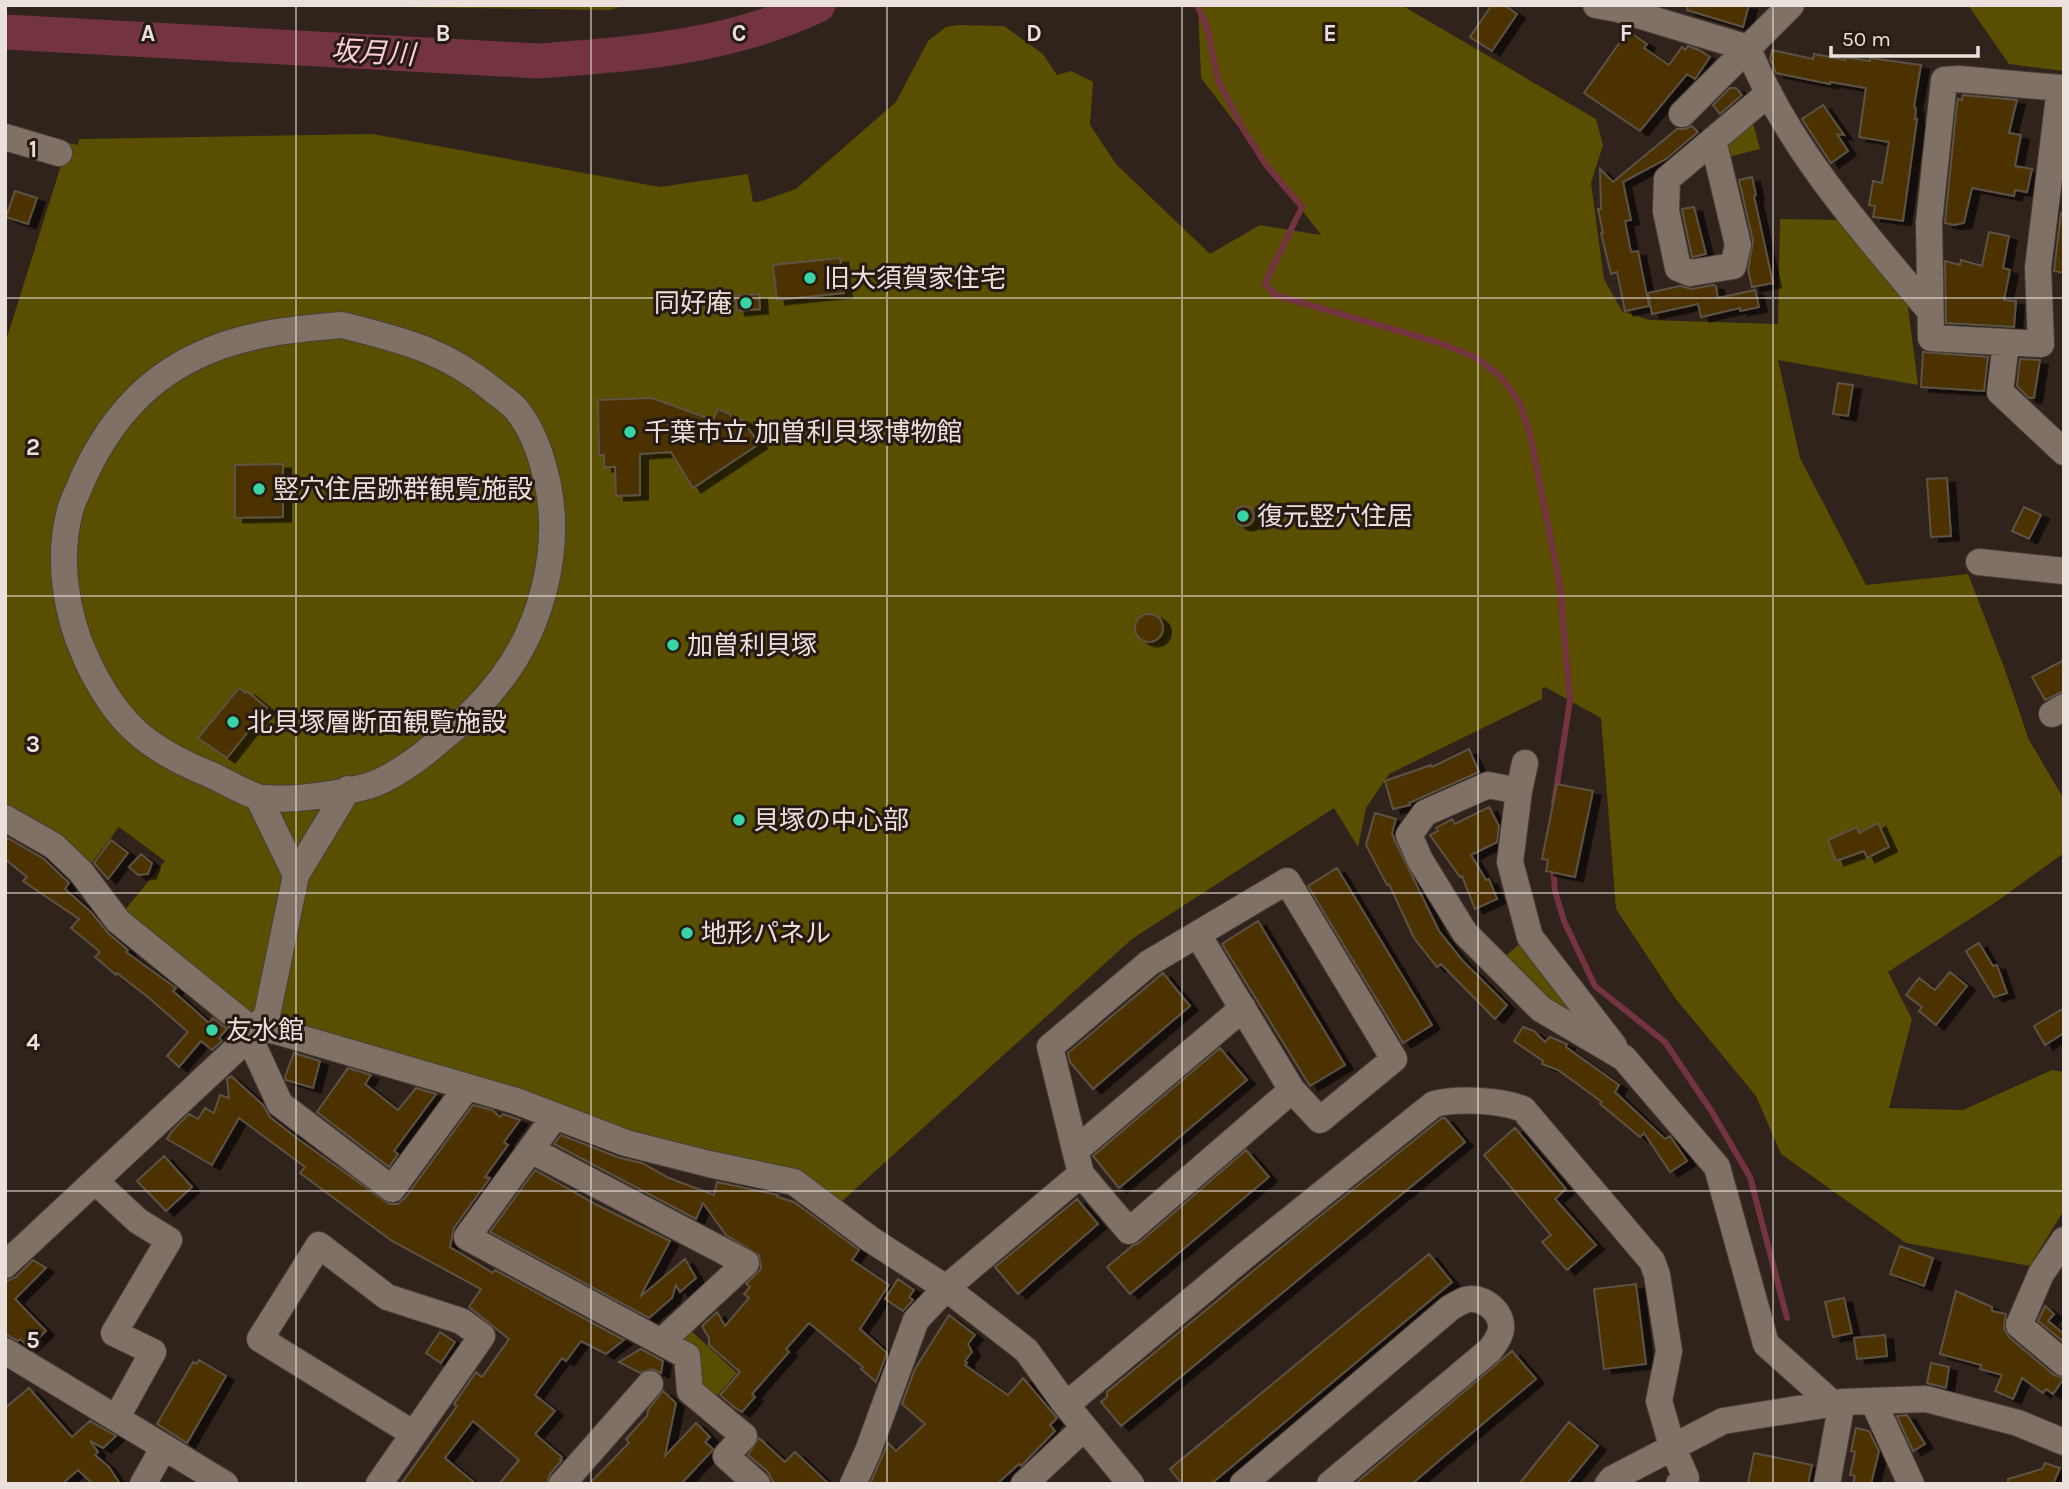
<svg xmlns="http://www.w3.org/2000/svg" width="2069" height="1489" viewBox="0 0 2069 1489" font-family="Karla,'Noto Sans JP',sans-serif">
<defs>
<filter id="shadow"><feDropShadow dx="8" dy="4.5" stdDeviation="0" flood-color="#0009"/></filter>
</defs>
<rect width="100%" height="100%" fill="#30231b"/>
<path fill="#5a4e00" d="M253,5H626L610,10Z
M1198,5H1401L1596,119L1603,145L1591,183L1604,279L1622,311L1649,320L1778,324L1780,219L1842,220L1908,306L1918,385L1778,360L1800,458L1866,585L1968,574L2004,667L2029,740L2064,799V853L1996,902L1888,972L1912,1019L1889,1108L1963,1110L2052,1070L2064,1072V1210L2030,1266L1906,1243L1781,1154L1756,1096L1675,998L1616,909L1601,718L1545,687L1542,689V699L1389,774L1366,808L1358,847L1334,808L1132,939L840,1203L714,1161L251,1019L120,916L165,861L119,827L87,869L5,810V344L68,143L78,145L79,139L373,134L660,187L748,174L753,202H758L796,189L896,102L928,41L946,27L958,25L1004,26L1043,54L1057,75L1071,71L1093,82L1090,125L1116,164L1210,254L1260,225L1321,235L1201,78Z
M1968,5H2064V71L2009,64Z
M1750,112L1760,149L1724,158L1723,139Z
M1522,942L1582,1025L1542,998L1504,957Z
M687,1327L737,1373L714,1399C694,1379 678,1356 687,1327Z"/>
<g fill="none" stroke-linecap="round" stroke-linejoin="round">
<path stroke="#733341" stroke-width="6" d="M1197,5L1207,27L1218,80L1243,129L1266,165L1302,207L1265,283L1275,295L1437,342L1475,357L1500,376L1519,401L1530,434L1560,586L1570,701L1554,803
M1553,867L1555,891L1564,921L1595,986L1665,1042L1712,1112L1750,1177L1787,1318"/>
<path stroke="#733341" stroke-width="35" d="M5,32L539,61C635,54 730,47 818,5"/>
</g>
<path fill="#4c3100" stroke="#5c5245" stroke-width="2" filter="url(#shadow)" d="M1492,5H1504L1517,14L1492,51L1470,37Z
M1688,5H1749L1743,27L1687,10Z
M1628,31L1647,44L1644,48L1669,65L1682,47L1685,50L1688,46L1699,50L1710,57L1695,79L1687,74L1640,131L1584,93Z
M1772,50L1813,59L1814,54L1845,60V57L1870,61V58L1921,65L1914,107L1916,108L1915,119H1917L1903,221L1873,217L1875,206L1869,205L1873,181L1882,183L1889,142L1859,137L1866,88L1830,82V84L1776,73L1770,59Z
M1730,88H1736L1742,95L1720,114L1713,105Z
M1963,95L2017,100L2009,133L2021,135L2015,166L2032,169L2027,192L2015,190L2014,196L1972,188L1964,223L1954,225L1945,223L1957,103L1958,99L1962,100Z
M1823,105L1844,135L1837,134L1848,151L1831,163L1802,119Z
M1692,126L1698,132L1666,159L1623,182L1631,220L1625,221L1631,252L1638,251L1649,306L1625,311L1617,272L1611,274L1601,233H1603L1598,209H1601L1600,169L1613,182L1677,129H1685Z
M1752,177L1756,195L1754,196L1773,283L1752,287L1748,270L1753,241L1739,180Z
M15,191L37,198L28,224L6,217Z
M1694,207L1706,254L1692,257L1682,209Z
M2061,213H2064V273L2054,271Z
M1989,232L2009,236L2003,268L2010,270L2004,300L2016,301L2014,327L1946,323L1945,261L1960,265L1961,260L1982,266Z
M840,258L844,293L777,300L773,265Z
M1713,285L1716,286L1718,298L1755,290L1759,307L1740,311V308L1701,317L1698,304L1652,314L1648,293L1680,286L1692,289Z
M759,294L760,309L737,311L735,296Z
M1923,352L1988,357L1984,391L1921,387Z
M2020,359L2040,360L2034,398H2029L2017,386Z
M1838,383L1853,385L1848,416L1833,414Z
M652,398L713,420L718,409L730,414L735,424L742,419L759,444L693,488L671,452L640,454V495L616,496L615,467H604V455H599L598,400Z
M283,464V517L235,518V465Z
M1947,478L1951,536L1931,537L1927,479Z
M1234 516a10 10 0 1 1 20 0a10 10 0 1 1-20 0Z
M2024,507L2041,515L2029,539L2012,531Z
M1135 628a14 14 0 1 1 28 0a14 14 0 1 1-28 0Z
M2064,660V691L2045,700L2032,677Z
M239,688L246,693L247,691L267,708L227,758L198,738Z
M1469,749L1479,772L1409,803L1410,805L1393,809L1385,781L1431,765L1432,767Z
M1557,784L1593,791L1575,877L1546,871L1548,860L1542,859Z
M1489,807L1499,826L1497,842L1471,855L1486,880L1489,879L1497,899L1475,909L1462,876L1460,877L1430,835L1438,831L1436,828L1452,819L1455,824Z
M1375,813L1396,819L1392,833L1395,841L1439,931L1463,961L1507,1005L1495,1019L1441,964L1437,967L1414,938L1389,884L1387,885L1366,845Z
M1878,823L1889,847L1867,858L1864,851L1836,861L1828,840L1857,827L1859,833Z
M8,838L44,859L69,883L65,889L91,912L108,933L128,950L126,952L176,988L173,991L209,1023L213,1018L227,1029L219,1038L222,1041L212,1050L201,1041L179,1067L167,1056L188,1032L149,998L117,973L116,975L95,957L100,952L71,928L79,919L23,881L27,877L5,859V842Z
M111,840L128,853L108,879L94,863Z
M141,854L152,863L148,874L138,875L129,867Z
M1337,868L1432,1025L1403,1043L1308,886Z
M1258,921L1345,1065L1310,1086L1222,944Z
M1979,943L1993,966L1997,965L2007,993L1994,997L1966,951Z
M1950,972L1967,986L1936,1025L1919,1011L1922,1007L1906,995L1919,978L1935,990Z
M1163,973L1190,1006L1093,1089L1070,1062L1068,1053Z
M2064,1008V1033L2045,1045L2034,1026Z
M1523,1027L1534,1031L1545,1042L1550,1037L1567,1044L1566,1047L1619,1085L1615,1092L1665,1139L1670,1136L1687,1161L1670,1172L1644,1133L1640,1137L1600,1104L1602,1102L1558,1070L1542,1064L1543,1061L1514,1041Z
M1220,1048L1247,1080L1119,1188L1093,1156Z
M294,1053L320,1061L313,1088L286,1080L285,1077Z
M348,1068L371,1075L365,1084L398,1110L416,1088L436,1094L394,1151L398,1154L389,1167L317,1112Z
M231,1076L263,1105L270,1117L298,1139L389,1204H398L405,1198L473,1105L492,1110L500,1117L503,1114L520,1120L504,1142L508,1145L485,1177L490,1178L454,1228L450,1247L493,1273L495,1270L624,1340L606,1354L581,1341L566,1361L562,1358L535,1395L555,1411L535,1434L562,1457L560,1459L562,1460L550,1474L547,1484H499L519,1460L473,1421L445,1458L476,1484H401L457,1406L454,1404L476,1372L482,1377L509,1339L469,1307L481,1289L392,1241L300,1173L305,1167L239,1118L212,1165L167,1139L172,1131L189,1114L198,1119L205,1108L214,1113L220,1095L229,1098L227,1079Z
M1442,1118H1445L1465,1142L1121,1426L1101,1402L1107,1397V1392L1305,1228Z
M1515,1128L1566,1189L1555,1199L1596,1245L1567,1270L1542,1242L1551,1235L1484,1155Z
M561,1135L620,1158L642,1163L669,1178L714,1195L717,1182L778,1195L777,1197L794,1202L859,1250L852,1260L889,1285L860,1329L887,1353L876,1382L861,1369L863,1367L809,1323L786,1349L789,1352L752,1394L755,1397L742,1412L734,1407L720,1395L740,1372L709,1345V1338L702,1326L717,1312L725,1326L749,1298L744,1294L750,1287L746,1284L761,1269L759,1255L726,1235L703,1203L696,1219L554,1144Z
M1246,1150L1269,1177L1130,1294L1107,1267L1132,1246L1139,1243Z
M164,1156L192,1187L166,1211L137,1181Z
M535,1170L597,1205L670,1241L640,1297L685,1259L696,1278L680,1292L676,1285L672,1298L649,1318L490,1232Z
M1077,1199L1098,1224L1018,1294L995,1267Z
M1900,1246L1933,1258L1924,1286L1890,1274Z
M1429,1254L1452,1282L1211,1484H1182L1170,1469Z
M33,1260L46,1268L15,1299L46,1331L29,1347L20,1339L18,1341L5,1334V1282L16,1277Z
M898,1279L914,1290L909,1297L913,1300L903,1311L885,1299Z
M1636,1284L1646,1364L1604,1369L1594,1289Z
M1956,1291L1992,1307V1311L2006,1314L2004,1328L2009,1337L2054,1375L2064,1378L2053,1394L2046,1389L2043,1393L2022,1378L2013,1399L1995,1391L2002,1375L1980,1369L1981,1365L1940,1354Z
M1844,1298L1852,1333L1833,1337L1825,1302Z
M2045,1306L2054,1314L2048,1321L2064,1334V1342L2038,1321Z
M949,1315L975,1335L968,1344L972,1352L965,1361L967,1363L965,1365L1008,1395L1023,1378L1057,1418L1050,1425L1055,1431L1021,1466L1019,1464L997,1484H870L888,1443L896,1451L925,1424L902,1404L915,1369Z
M440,1332L455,1342L441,1363L426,1353Z
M1885,1335L1887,1356L1857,1359L1854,1338Z
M641,1349L663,1361L661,1373L652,1369L640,1373L619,1362Z
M1512,1351L1536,1379L1441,1459L1412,1484H1355Z
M199,1360L226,1376L187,1443L157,1424L193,1362L197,1364Z
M1931,1363L1949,1367L1946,1388L1927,1383Z
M29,1388L72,1437L90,1421L116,1436L103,1448L90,1441L98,1452L95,1455L109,1467L120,1484H93L78,1470L62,1484H5V1408Z
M663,1391L676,1403L665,1456L696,1423L710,1437L705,1442L713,1449L711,1452L681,1484H589L629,1443L626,1439L647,1416L648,1410Z
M1907,1415L1925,1444L1913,1451L1897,1416Z
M1569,1422L1598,1446L1567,1484H1519Z
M1856,1428L1869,1431L1879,1451L1871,1484H1853L1855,1476L1850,1475L1855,1452L1851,1451Z
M759,1438L785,1462L795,1452L829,1484H774L768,1472L748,1455Z
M1754,1453L1812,1465L1808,1484H1748Z
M2045,1463L2060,1468L2053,1484H2008V1479L2042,1469Z"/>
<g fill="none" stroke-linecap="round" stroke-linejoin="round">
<g stroke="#4a3f39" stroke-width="28">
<path id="minor" d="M1596,5L1618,9L1748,48L1791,5
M2060,88L2038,268L2041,344L1931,338L1929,222L1944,80L1959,79L2060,88H2064
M1682,114L1748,48C1785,144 1864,233 1930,311
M5,137L59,153
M1713,140L1738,245L1733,266L1690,273L1678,268L1666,211L1667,179L1769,93
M342,325C401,340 445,350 493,390C500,396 510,402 516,409C534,431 542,458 548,485C561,550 542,625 502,678C485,701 461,724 438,742C420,758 391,779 368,786C338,794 294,801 263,798C254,798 221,779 209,774C145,748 115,721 86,658C66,615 57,558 70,511C72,501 78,492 81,483C105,428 140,383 195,357C240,334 293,329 342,325Z
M2006,343L2000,392L2064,452
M1979,562L2064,571
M2052,714L2064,707
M1525,763L1519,791L1488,785L1425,813L1409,835L1420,860L1465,933L1541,1009L1624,1058L1717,1167L1766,1344L1833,1404
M1519,791L1510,862L1530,937L1614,1046
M5,818L54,846L81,872L118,921L245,1024L276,1031L516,1101L626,1143L709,1164L794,1182L870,1239L946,1288L1026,1350L1066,1405L1131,1484
M296,875L348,789
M1198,935L1292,1090L1320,1120L1394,1059L1287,881L1149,963L1050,1047L1081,1174L1129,1231L1292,1090
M249,1037L280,1104L392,1189L467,1087
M555,1116L467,1237L687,1356L690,1391L744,1436L726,1456L757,1484
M531,1150L746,1263L661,1342
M1076,1150L1243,1008
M95,1181L138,1221L169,1240L114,1333L153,1352L117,1417
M2064,1240L2041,1274L2019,1325L2064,1363
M5,1265L249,1037L267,1015L296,875L259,799
M5,1351L225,1484
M1873,1401L1911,1484
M1066,1405L1247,1254L1434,1104C1458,1098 1500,1100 1523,1109L1652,1261L1657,1275L1669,1351L1659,1401L1672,1446L1686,1478L1679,1484
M143,1484L164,1447
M379,1484L482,1336L461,1321L387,1297L319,1245L260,1339L414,1434
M562,1484L650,1384
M853,1484L868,1451L916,1320L946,1288L1081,1174
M1024,1484L1084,1428
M1243,1484L1450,1308C1455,1305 1460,1302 1465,1300C1480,1295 1500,1309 1501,1325C1502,1335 1495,1343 1490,1350L1330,1484
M1608,1484L1612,1479L1723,1421L1842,1402L1926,1399L2018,1423L2064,1442
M1827,1484L1842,1402"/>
</g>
<use href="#minor" stroke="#807167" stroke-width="26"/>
</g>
<path fill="none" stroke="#eae1dc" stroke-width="2" stroke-opacity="0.55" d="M296,5V1484M591,5V1484M887,5V1484M1182,5V1484M1478,5V1484M1773,5V1484M5,298H2064M5,596H2064M5,893H2064M5,1191H2064"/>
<g fill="#38d4a6" stroke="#261a12" stroke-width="2.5">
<circle cx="810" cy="278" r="7"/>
<circle cx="746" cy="303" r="7"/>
<circle cx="630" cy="432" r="7"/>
<circle cx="259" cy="489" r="7"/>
<circle cx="1243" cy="516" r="7"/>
<circle cx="673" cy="645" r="7"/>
<circle cx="233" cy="722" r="7"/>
<circle cx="739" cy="820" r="7"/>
<circle cx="687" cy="933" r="7"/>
<circle cx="212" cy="1030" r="7"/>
</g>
<g text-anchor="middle" stroke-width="6" stroke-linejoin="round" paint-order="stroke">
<g font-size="26" fill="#eae1dc" stroke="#261a12" text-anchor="start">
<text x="824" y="287">旧大須賀家住宅</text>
<text x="732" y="312" text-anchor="end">同好庵</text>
<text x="644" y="441">千葉市立 加曽利貝塚博物館</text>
<text x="273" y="498">竪穴住居跡群観覧施設</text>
<text x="1257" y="525">復元竪穴住居</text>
<text x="687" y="654">加曽利貝塚</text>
<text x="247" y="731">北貝塚層断面観覧施設</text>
<text x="753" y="829">貝塚の中心部</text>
<text x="701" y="942">地形パネル</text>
<text x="226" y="1039">友水館</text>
</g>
<g font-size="28" font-style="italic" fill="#f9cfd5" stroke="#261a12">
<text transform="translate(373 52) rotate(3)" y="10">坂月川</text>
</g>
</g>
<g font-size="23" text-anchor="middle" font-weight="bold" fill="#eae1dc" stroke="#261a12" stroke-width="6" stroke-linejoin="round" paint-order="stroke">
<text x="148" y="41">A</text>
<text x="443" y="41">B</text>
<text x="739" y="41">C</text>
<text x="1034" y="41">D</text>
<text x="1330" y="41">E</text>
<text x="1626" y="41">F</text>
<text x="33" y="157">1</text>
<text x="33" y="455">2</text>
<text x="33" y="752">3</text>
<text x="33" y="1050">4</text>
<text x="33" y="1348">5</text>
</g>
<rect width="2069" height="1489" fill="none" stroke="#eae1dc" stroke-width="14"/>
<path d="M1831 46v10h147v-10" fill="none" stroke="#eae1dc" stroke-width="3.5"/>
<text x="1842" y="46" font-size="21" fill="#eae1dc" stroke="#261a12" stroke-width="5" paint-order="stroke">50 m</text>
</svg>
